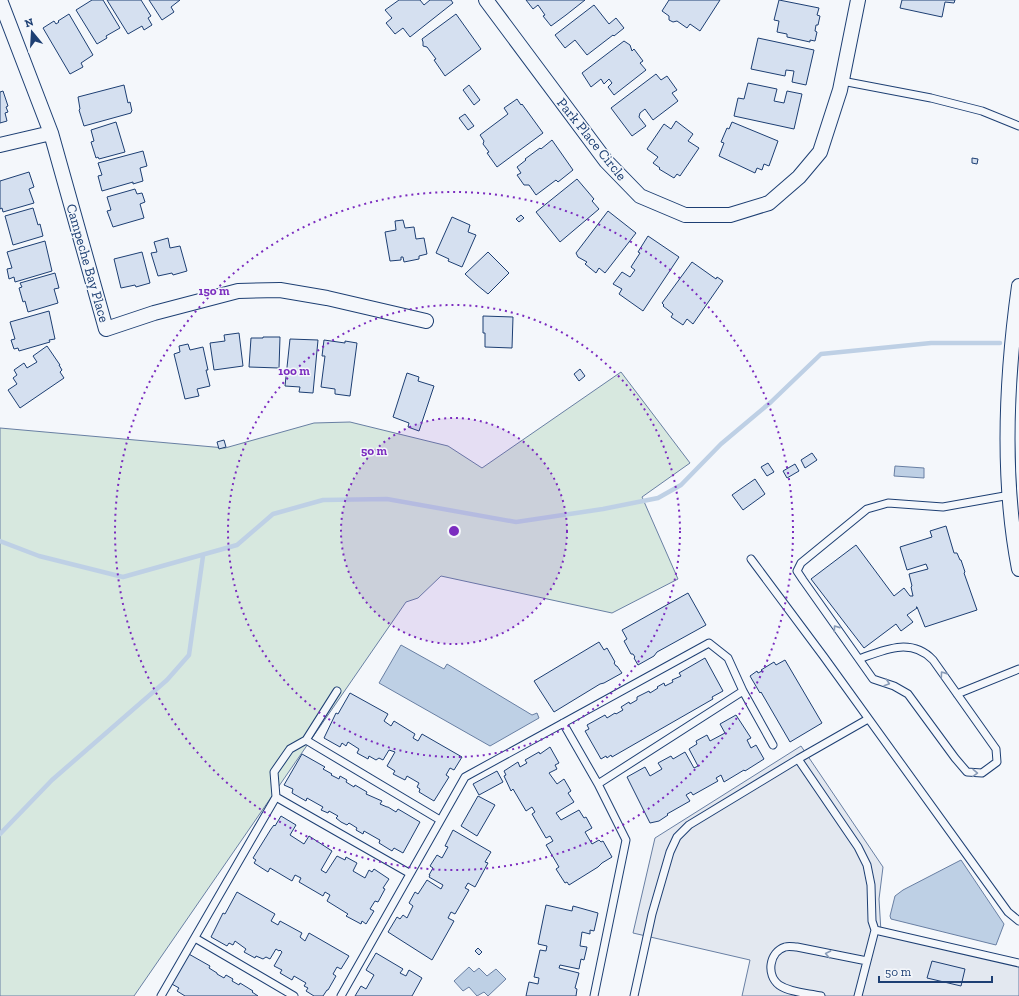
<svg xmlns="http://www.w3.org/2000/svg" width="1019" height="996" viewBox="0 0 1019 996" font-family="'Zilla Slab',serif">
<rect width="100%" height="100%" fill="#f4f7fb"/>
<path fill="#d7e8df" stroke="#687fa3" d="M621,372L690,463L642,497L678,579L612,613L441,576L418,598L406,602L134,996H0V428L225,448L314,423L350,422L448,446L482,468Z"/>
<path fill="#e3e8f0" stroke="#687fa3" d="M801,746L883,867L879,899L881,932L1019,963V996H742L750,960L633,933L655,838Z"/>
<path fill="#bed0e5" stroke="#687fa3" d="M895,466L924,468V478L894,476Z
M401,645L444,669L447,664L532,715L537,713L539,718L490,746L379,683Z
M961,860L1004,924L996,945L891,919L890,916L895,896L903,890Z
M469,967L474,972L479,968L487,976L496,969L506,979L488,996L484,992L477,996L469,987L463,991L454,981Z"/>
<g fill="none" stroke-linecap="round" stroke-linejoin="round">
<path stroke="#bed0e5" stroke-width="4.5" d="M0,541L39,556L123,577L237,545L273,514L323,500L387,499L516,522L603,509L658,498L681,485L721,444L771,402L821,354L931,343H1000
M0,834L52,780L167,680L189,655L203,556"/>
</g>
<path fill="#d5e0f0" stroke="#1d3f73" d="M92,0H103L120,28L106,36L107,38L97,44L76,10Z
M107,0H141L151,16L148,18L152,25L144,30L142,26L128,34Z
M149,0H180L171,7L174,12L162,20Z
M399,0H420L424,5L430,0H451L453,3L410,37L403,28L395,34L386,23L392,18L385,10Z
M526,0H585L566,15L551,26L543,16L545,15L538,5L533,9Z
M669,0H720L700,31L690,24L687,28L677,21L673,22L669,20V16L662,11Z
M779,0L819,8L817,15L820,16L818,25H816L815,31L817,32L815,41L810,40V42L787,37V34L777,32L779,21L774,20Z
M902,0H955L954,3L945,2L942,17L900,8Z
M594,5L609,24L616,18L624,28L614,36L613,35L587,55L575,40L565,48L555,35Z
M69,14L93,55L81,63L83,67L70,74L43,28L54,21L56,24L59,22L58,21Z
M456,14L481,49L445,76L434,60L436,59L427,47L423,46V42L422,39Z
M758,38L814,50L806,85L792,82L794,71L786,70L785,76L751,69Z
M624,41L630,45L632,51L634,49L643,61L640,63L646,70L614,95L608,87L612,83L609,79L604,84L601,79L591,87L582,73Z
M656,74L661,80L667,76L677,90L672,93L678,101L653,120L645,109L640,113L639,117L646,126L632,136L611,108Z
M748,83L777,89L774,101L784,103L787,91L802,94L794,129L734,116L738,98L744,99Z
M124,85L128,103L130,102L132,111L131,112V113L84,126L79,110L80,109L78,97Z
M469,85L480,100L474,105L463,90Z
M3,91L8,106L6,107L8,112L5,113L7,121L0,123V92Z
M517,99L521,105L522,104L543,133L497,167L487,153L489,152L483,144L484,141L480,135L508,114L504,108Z
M465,114L474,126L468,130L459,118Z
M676,121L693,134L688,141L699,148L680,176L677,174L674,178L659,169L660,168L653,163L658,157L647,149L664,124L671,129Z
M116,122L125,152L99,159L98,157L96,158L91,142L94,141L91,130Z
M732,122L778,141L769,166L764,164L762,170L757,168L755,173L719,156L724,143L721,142L727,128L729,129Z
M552,140L573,170L558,182L556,180L536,195L529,185H524L517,175L521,173L517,167L526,160L525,159L540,148L541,149Z
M143,151L147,166L140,168L143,181L133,184V182L102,191L98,176L102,175L98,163Z
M972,158L978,159L977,164L972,163Z
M29,172L34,187L29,189L34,203L3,212L2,208L0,209V181Z
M577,179L594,199L592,201L599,209L560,242L536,212Z
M135,189L137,194L142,193L145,202L140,204L144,218L113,227L107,211L111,210L107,197Z
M33,208L38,225L40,224L43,236L13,245L5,216Z
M608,211L636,233L605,273L599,268L596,273L585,264L587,262L578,257L576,253Z
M521,215L524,218L519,222L516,219Z
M452,217L470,225L468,232L476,235L462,267L448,261L449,259L436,253Z
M403,220L405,228L414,227L416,239L424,238L427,254L419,256V259L404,262L403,257H401V260L390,261L385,232L396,230L395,221Z
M648,236L679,257L643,311L619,294L622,289L613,284L622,272L630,277L635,270L631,267L640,253L638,252Z
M168,238L170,248L180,246L187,271L173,275L172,273L158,276L151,253L157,252L154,242Z
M45,241L52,271L15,282L14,277L9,279L7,269L12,268L7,252Z
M142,252L150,283L136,287L135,285L121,288L114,259Z
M488,252L509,273L488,294L477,285L465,274Z
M692,262L716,279L717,277L723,281L693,324L687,319L683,325L671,317L673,314L663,306L664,305L662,303Z
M55,273L59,288L54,289L58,303L28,312L25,301L23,302L19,288L22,287L20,283Z
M49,311L55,339L49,340L50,342L19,351L18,348L14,349L11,340L15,339L10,322Z
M483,316L513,317L512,348L485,347V333H483Z
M239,333L243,366L214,370L210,343L225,341L224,335Z
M263,337H280L279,368L249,367L251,338H263Z
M290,339L318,340L313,393L299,392L300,387L285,386Z
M324,340L345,343V341L357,343L350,396L335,394V389L321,387L325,356H322Z
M188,344L190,350L203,347L208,370H206L210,386L197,389L199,396L185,399L174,354L180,352L179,346Z
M47,346L60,365H59L62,370L60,372L64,378L20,408L8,390L17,384L13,378L17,375L14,370L24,363L27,368L37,362L33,356Z
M580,369L585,376L579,381L574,374Z
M407,373L419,377L418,381L434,386L419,431L408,427L409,423L393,417Z
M224,440L226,447L219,449L217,442Z
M812,453L817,460L805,468L801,460Z
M768,463L774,472L767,476L761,467Z
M795,464L799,471L787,478L783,471Z
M755,479L765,494L743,510L732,495Z
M946,526L954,553H957L960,560H961L965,572L964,573L977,610L925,627L917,607H916L917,608L907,615L913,622L901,631L896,624L864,648L811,579L856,545L894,596L904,588L910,596H913L911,587L912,586L909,574L928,569L926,564L907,570L900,547L932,537L930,531Z
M688,593L706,625L657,652L654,656L638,665L634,658L635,657L633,654H631L624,641L627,639L622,630Z
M599,642L604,650L607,648L615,662L614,663L616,666H617L622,673L604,683L600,684L554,712L534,681Z
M705,658L723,691L712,697L713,699L612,757L611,755L607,758L606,756L601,759L585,731L589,729L587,725L605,715L607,718L615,713L616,714L623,710L621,707L629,702L630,704L637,700V697L649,691L650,693L658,688L657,687L664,683L665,686L673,682L672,680L681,676L679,673Z
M785,660L822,723L790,742L761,692L760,693L750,676L757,671L758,673L762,671L761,670L774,662L776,665Z
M350,693L388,714L384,721L391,726L394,721L415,734L413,738L418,741L422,734L462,757L454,770L450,768L446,775L449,777L434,801L419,792L420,789L417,787L419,783L407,776L405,780L393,774L395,771L387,766L395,752L389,750L383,760L379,758L376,760L369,756L368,759L357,753L359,749L348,742L346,746L342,743L340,747L324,738L336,713L338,714Z
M736,715L751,738L747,740L751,748L756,745L764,759L745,771L744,770L724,782L721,775L716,778L718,781L693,795L691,792L686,795L690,801L667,814L668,815L659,821L650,823L627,777L645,767L650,776L662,769L658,763L671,756L673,759L685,752L694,768L698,766L689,749L697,744L696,741L707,735L710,741L725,733L720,724Z
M550,747L559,763L555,765L557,769L549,773L557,784L564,779L571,791L568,793L574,802L556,813L561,820L579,810L584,818L586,817L592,828L585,832L592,844L599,840L601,842L603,841L612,857L602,863L598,867L569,885L567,882L565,883L556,869L559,867L546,845L553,841L550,836L546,838L532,814L535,812L532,807L526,811L513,789L511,791L504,776L506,775L504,771L518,762L520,767L527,763L525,760L539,752L540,754Z
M302,754L325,767L323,769L332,774L331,775L339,779L340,776L347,780L346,782L354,787L355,785L367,792L366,794L382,801L380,804L387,807H388L396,812L398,809L420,822L403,853L394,848L392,851L379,843L380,840L378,839L364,831L363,834L356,830L357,828L349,823L347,825L341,822L336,818L338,816L329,811L328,813L321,810L323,807L307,798L306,801L292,793L293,789L284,785Z
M497,771L503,782L479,795L473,784Z
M478,796L495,805L477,836L461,826Z
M281,816L296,825L290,835L304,844L309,836L332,851L321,870L326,873L337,856L345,860L346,857L357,863L353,871L365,878L369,870L372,872L374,869L389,879L383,888L385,889L378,902L375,901L370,909L374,911L366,924L362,921L361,924L346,916L348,914L327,901L330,895L325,892L323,896L299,882L301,878L295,875L292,881L270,868L268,872L254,863L256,860L253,858L271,829L274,825L275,826Z
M453,830L491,852L485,862L488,863L475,887L468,883L465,888L469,890L455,914L451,912L448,918L454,921L432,960L388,932L397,917L400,919L403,915L407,918L413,906L409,903L415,892L418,894L427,880L441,889L443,885L429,877L430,875H429L433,868L430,866L437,855L442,858L448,847L445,846Z
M237,892L275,914L271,921L278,925L280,921L302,933L300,937L305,941L309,933L349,956L341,969L337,967L333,974L336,976L328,990H327L323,996H314L306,991L308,988L304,986L306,983L294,976L292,980L280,973L282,970L274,966L282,952L280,950L279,951L276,949L270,959L266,957L263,959L256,956L255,958L244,952L246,949L235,941L233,945L229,943L227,946L211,937L223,913L225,914Z
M546,905L572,911L573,906L598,913L594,931L590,930V934L582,932L580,946L587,947L584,960L581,959L579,969L560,965L559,968L579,973L575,988L577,989L576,996H526L529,982L538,984L539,978L534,977L540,950L546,951L547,946L538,944Z
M478,948L482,952L479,955L475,951Z
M187,953L210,966L209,968L217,973V974L224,978L226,975L233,979L232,981L239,985L240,983L253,991L252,992L258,996H185L177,991L179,988L170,983Z
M376,953L403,969L400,973L406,976L409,970L422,978L412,996H355L361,986L366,989L374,975L366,970Z
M932,961L965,969L961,986L927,978Z"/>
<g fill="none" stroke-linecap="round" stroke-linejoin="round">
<g stroke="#1d3f73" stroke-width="9">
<path id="service" d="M842,81L931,98L982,111L1019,126
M751,559L824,657L1008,912L1019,921
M859,659C884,650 911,637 933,660L996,749L997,762L982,773L967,772L955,758L908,694L894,686L873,679L803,580L797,571L801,563L867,509L888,503L943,507L1010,495
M957,694L1019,669
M563,723L598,784L626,840L594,996
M306,740L440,820
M798,759L858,847L867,865L871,885L872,921L875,930
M598,784L743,691
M276,797L409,873
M195,938L294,996
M161,996L276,797L274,772L290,749L306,740L337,691
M341,996L465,777L709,643L728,658L743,691L773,745
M634,996L652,914L670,852L677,837L689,825L798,759L868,719
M821,996C808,993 791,993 779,985C766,975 769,952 785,947C789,946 794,947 797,947L867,961
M858,996L875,930L1019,963"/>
</g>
<g stroke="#1d3f73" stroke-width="16">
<path id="minor" d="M0,0L51,133L106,329L154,313L238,291L280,290L327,298L426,321
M486,0L606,161L640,196L685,215H730L769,203L799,177L820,152L840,90L858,0
M0,145L51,133
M1019,286C1006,379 1001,476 1019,569"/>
</g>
<use href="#service" stroke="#f4f7fb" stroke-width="7"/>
<use href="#minor" stroke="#f4f7fb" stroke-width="14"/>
</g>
<defs><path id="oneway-chevron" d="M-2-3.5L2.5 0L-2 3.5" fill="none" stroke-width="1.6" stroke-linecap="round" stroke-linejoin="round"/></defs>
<g stroke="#889bb7">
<use href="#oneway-chevron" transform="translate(836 628) rotate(-125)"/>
<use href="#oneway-chevron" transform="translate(943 674) rotate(-125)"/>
<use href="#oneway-chevron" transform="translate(887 683) rotate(17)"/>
<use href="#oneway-chevron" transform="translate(975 773) rotate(2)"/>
<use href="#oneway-chevron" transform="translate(828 954) rotate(-169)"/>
</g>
<circle cx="454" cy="531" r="113" fill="#7b2cbf" fill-opacity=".12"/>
<g fill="none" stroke="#7b2cbf" stroke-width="2" stroke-dasharray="2 4">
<circle cx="454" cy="531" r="113"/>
<circle cx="454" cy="531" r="226"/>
<circle cx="454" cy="531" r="339"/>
</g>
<g text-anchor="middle" stroke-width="3" stroke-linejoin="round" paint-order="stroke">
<g font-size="14" fill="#1d3f73" stroke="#f4f7fb">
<text transform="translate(592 139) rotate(51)" y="5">Park Place Circle</text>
<text transform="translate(88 263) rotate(74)" y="5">Campeche Bay Place</text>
</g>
</g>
<circle cx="454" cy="531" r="6" fill="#7b2cbf" stroke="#f4f7fb" stroke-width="2"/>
<g font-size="12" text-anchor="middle" font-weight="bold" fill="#7b2cbf" stroke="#f4f7fb" stroke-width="3" stroke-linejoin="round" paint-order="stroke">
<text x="214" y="295">150 m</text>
<text x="294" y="375">100 m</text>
<text x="374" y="455">50 m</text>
</g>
<g transform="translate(32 32) rotate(342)" stroke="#f4f7fb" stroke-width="3" paint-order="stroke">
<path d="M0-3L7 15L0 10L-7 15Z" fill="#1d3f73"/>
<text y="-6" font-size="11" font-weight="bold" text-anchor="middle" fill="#1d3f73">N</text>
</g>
<path d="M879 976v6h113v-6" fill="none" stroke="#1d3f73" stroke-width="2"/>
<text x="885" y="976" font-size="12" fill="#1d3f73" stroke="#f4f7fb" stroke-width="3" paint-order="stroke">50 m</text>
</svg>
